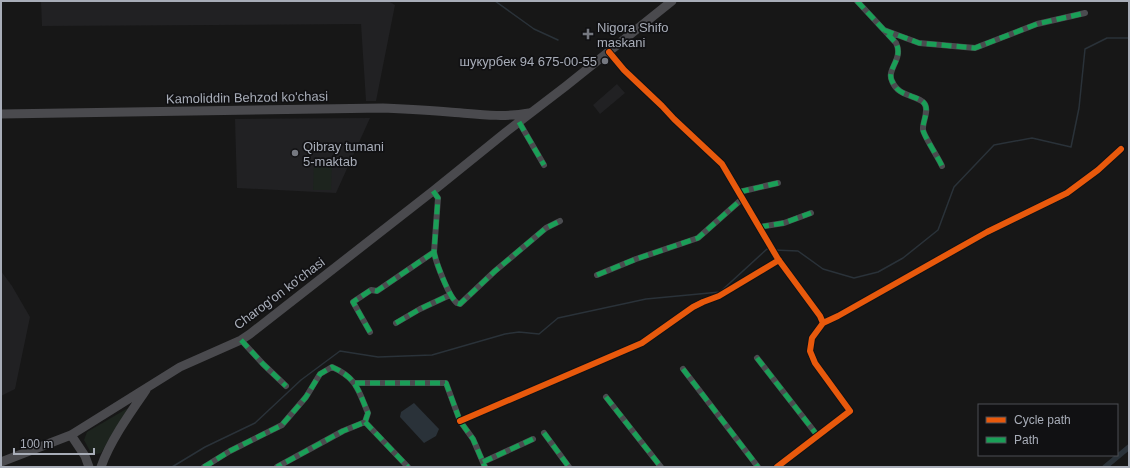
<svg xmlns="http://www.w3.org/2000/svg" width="1130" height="468" viewBox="0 0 1130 468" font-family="Arial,sans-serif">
<rect width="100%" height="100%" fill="#171717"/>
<path fill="#212123" d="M41,1H388L395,5L376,101H366L361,24L42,26Z
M617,84L625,93L600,114L593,105Z
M370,118L336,193L237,188L235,119Z
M1,271L12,286L30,317L15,389L1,396Z"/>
<path fill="#1d241e" d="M314,161H332L331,190H313Z
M128,408L101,453L97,454L91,453L84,440L87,432Z"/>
<path fill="#2a3239" d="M414,403L439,429L436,436L424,443L400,417L401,412Z"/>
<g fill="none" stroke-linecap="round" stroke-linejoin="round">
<path stroke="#2a3239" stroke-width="1.5" d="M495,1L534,29L558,40
M774,250L798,251L823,269L854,278L878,272L903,258L938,230L954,187L994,145L1032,138L1071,147L1079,108L1085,49L1107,38H1129
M172,467L205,447L255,423L301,380L340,351L378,357L432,355L505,334L519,332L539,334L558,318L646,299L720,292L767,249H771"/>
<path stroke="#2a3239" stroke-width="5.5" d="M1105,467L1129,447"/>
<path stroke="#4b4c50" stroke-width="6" d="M857,1L896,43C904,59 886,69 892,81C899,98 916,94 924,103C930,110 922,122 923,130C924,136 939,159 942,166
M884,30L919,43L975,48L1037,24L1085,13
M609,52L624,70L662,106L674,119L722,164L778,259L820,316L823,323
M519,122L544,165
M433,191L438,198L434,252C436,263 449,297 457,303L460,304L495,271L546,228L560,221
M739,192L778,183
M759,227L784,223L811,213
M597,275L636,259L698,238L742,199
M396,323L420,309L450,295
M370,332L353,302L371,290L377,291L434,252
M241,340L263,364L286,386
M757,358L817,435
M683,369L758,467
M355,383H446L460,421L473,439L485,467
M606,397L661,467
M460,421L642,343L693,307L703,302L719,296L779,260
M365,422L408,467
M544,433L569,467
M483,462L533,439
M204,467L230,451L282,425L306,397L320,374L332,367C357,378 358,390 368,413L365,422L343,431L277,467
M777,467L850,411L815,363L810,351L812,338L823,323L838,316L987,232L1067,193L1098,170L1121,149"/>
<path stroke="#4a4a4e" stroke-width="9" d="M1,114L383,108C405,109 427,110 449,112C476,114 502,118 529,113
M71,435L85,456L89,467
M1,462L71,435L180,367L241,340L250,334L433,191L506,132L566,86L672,1
M101,467C110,441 130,413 146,390"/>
<path stroke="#1a9f57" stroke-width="5" stroke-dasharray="10 5" stroke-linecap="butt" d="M857,1L896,43C904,59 886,69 892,81C899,98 916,94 924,103C930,110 922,122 923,130C924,136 939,159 942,166
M884,30L919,43L975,48L1037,24L1085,13
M519,122L544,165
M433,191L438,198L434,252C436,263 449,297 457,303L460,304L495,271L546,228L560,221
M739,192L778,183
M759,227L784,223L811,213
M597,275L636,259L698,238L742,199
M396,323L420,309L450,295
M370,332L353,302L371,290L377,291L434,252
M241,340L263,364L286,386
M757,358L817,435
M683,369L758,467
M355,383H446L460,421L473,439L485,467
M606,397L661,467
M365,422L408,467
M544,433L569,467
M483,462L533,439
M204,467L230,451L282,425L306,397L320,374L332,367C357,378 358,390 368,413L365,422L343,431L277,467"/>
<g stroke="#111113" stroke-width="8">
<path id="cycleway" d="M609,52L624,70L662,106L674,119L722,164L778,259L820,316L823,323
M460,421L642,343L693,307L703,302L719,296L779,260
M777,467L850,411L815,363L810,351L812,338L823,323L838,316L987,232L1067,193L1098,170L1121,149"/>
</g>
<use href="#cycleway" stroke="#e8590c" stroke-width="6"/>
</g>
<g fill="#757880" stroke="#111113" stroke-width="1.5">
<path d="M586 28h4v4h4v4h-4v4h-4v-4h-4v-4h4z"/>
<circle cx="605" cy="61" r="4"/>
<circle cx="295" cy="153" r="4"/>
</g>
<g text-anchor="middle" stroke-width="3.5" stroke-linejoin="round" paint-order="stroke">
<g font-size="13" fill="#a8adb8" stroke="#111113" text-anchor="start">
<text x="597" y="32">Nigora Shifo<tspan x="597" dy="15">maskani</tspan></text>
<text x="597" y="66" text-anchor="end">шукурбек 94 675-00-55</text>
<text x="303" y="151">Qibray tumani<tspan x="303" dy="15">5-maktab</tspan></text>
</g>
<g font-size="13" fill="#a8adb8" stroke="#111113">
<text transform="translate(247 97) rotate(-1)" y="5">Kamoliddin Behzod ko'chasi</text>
<text transform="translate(279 293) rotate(-37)" y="5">Charog'on ko'chasi</text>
</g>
</g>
<rect width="1130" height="468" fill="none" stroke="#a8adb8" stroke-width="4"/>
<rect x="978" y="404" width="140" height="52" fill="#111113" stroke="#4d4f55"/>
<rect x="986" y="417" width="20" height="6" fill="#e8590c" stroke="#4d4f55"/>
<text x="1014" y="424" font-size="12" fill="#a8adb8">Cycle path</text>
<rect x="986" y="437" width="20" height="6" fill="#1a9f57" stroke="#4d4f55"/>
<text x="1014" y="444" font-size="12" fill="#a8adb8">Path</text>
<path d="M14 448v6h80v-6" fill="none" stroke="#a8adb8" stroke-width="2"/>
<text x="20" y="448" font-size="12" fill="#a8adb8" stroke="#111113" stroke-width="3" paint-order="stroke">100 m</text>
</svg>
